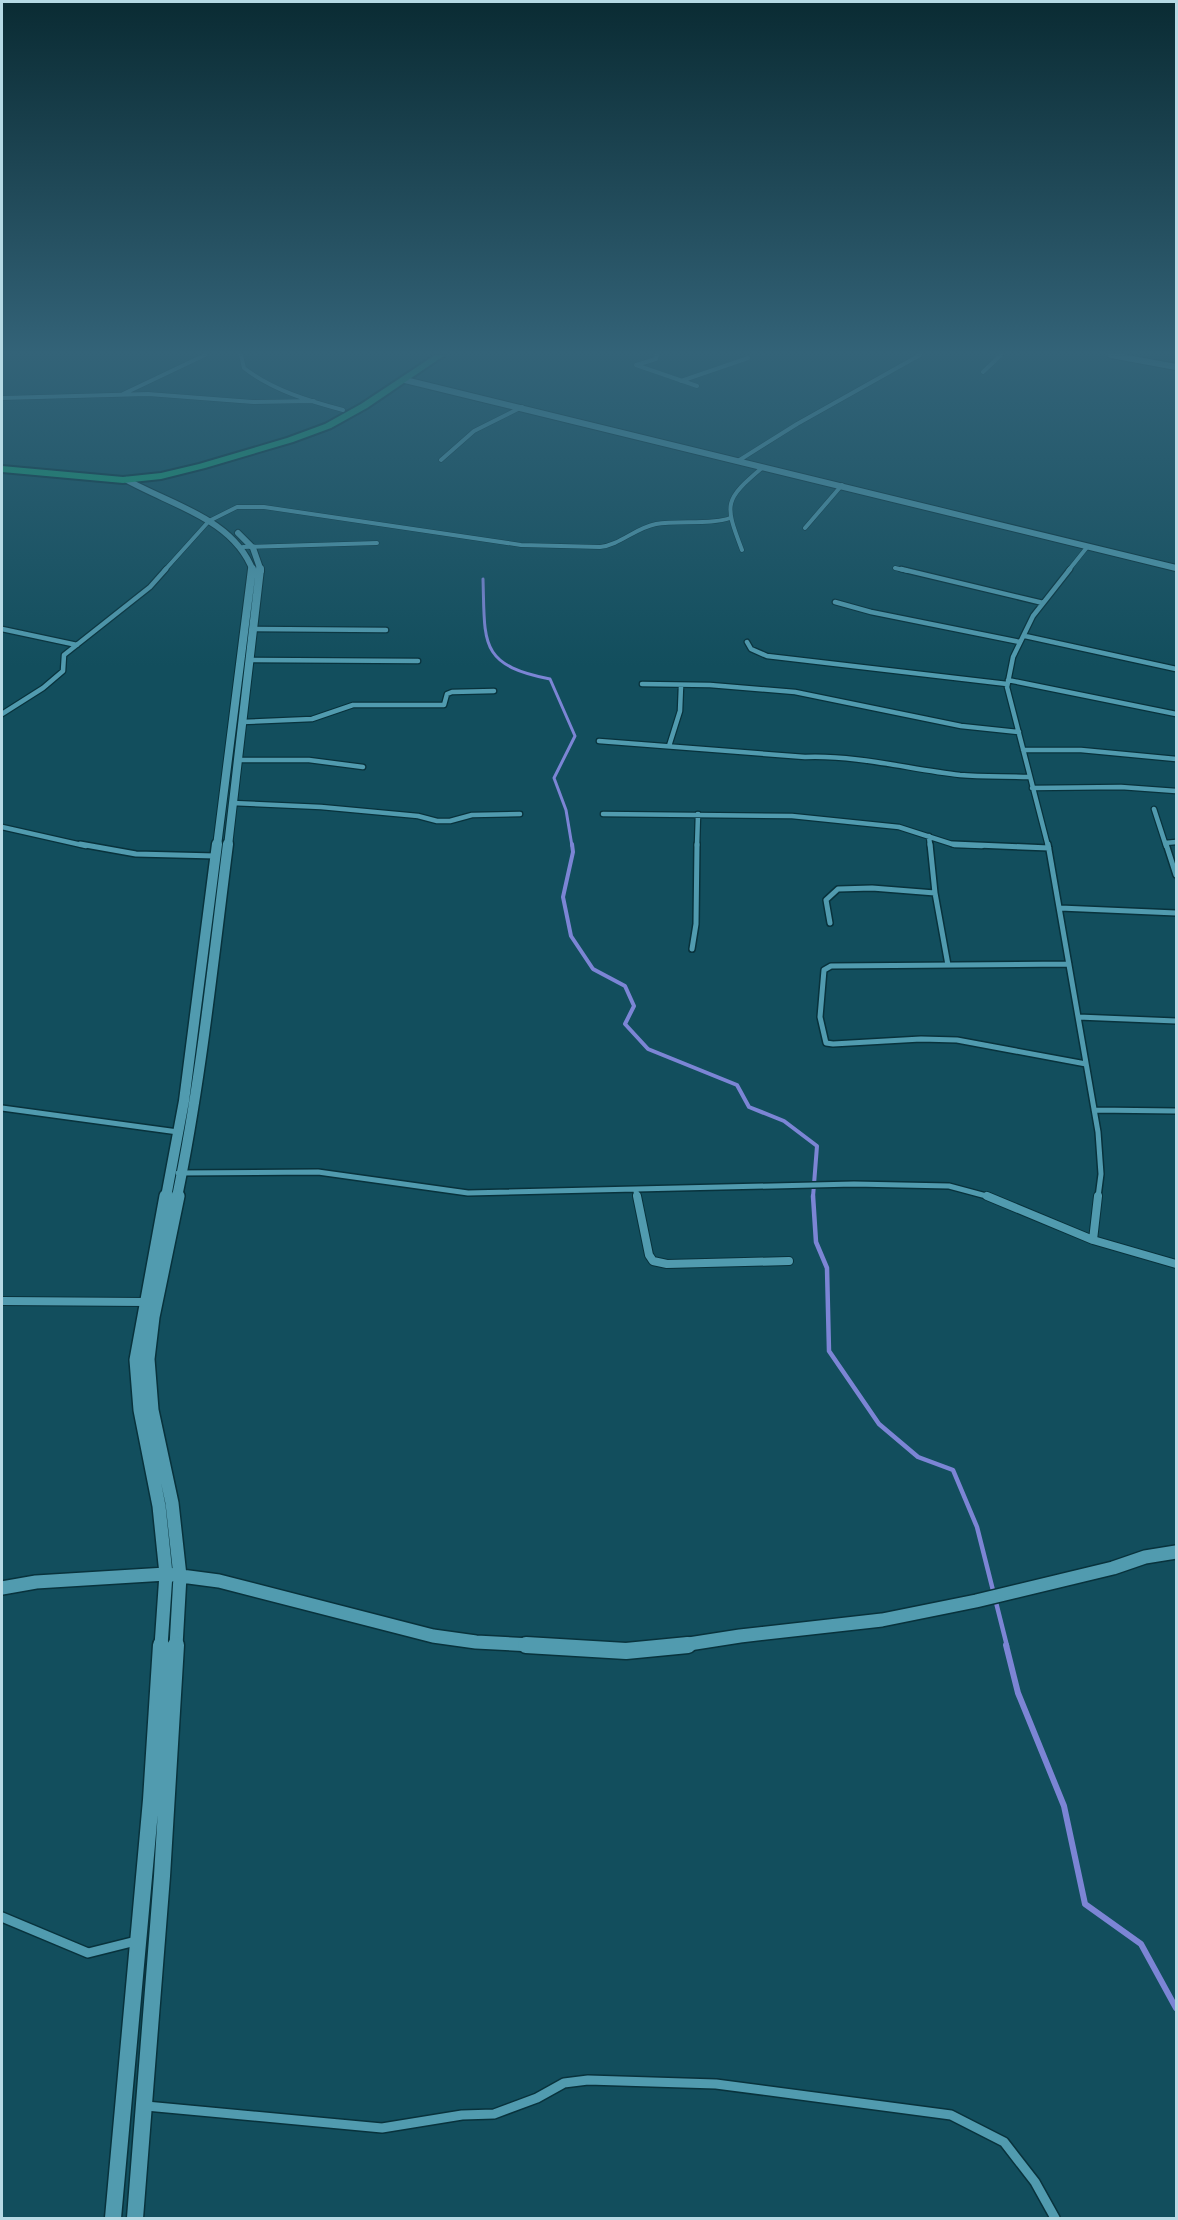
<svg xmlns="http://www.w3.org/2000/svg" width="1178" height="2220" viewBox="0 0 1178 2220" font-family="Karla,sans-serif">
<rect width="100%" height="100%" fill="#124e5d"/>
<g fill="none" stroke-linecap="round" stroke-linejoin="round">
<path stroke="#7c85d5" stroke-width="3" d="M483,579C485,644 479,665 550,679L575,736L554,778L566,810L572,846"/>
<path stroke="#7c85d5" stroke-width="4" d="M572,844L573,852L563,897L571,936L593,969L625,986L634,1006L625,1024L648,1049L737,1085L749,1107L784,1121L817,1146L813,1197"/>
<path stroke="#7c85d5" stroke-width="4.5" d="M813,1196L816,1242L827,1268L829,1351L879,1424L918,1457L953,1470L977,1527L1007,1646"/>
<path stroke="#7c85d5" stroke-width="6" d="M1006,1645L1018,1693L1064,1806L1085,1904L1141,1944L1176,2008"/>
<g stroke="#08323c" stroke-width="5">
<path id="minor-far4" d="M241,355L244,368C272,390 309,401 343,410
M657,355L656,359L636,365L697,386
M983,372L1001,355
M681,381L748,358
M123,394L205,355
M2,398L148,394L253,402L314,401
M441,460L474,431L522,407
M738,461L797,424L920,355
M805,528L842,485
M243,547L377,543
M742,550C724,503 724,500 763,467
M895,568L908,571
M164,571L209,521L237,507H264L521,545L600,547C620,545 635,528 656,524C677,520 712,525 730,518
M1068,571L1088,546"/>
</g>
<g stroke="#08323c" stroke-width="7">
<path id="minor-far3" d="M901,569L1043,603
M835,602L871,612L1020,642
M2,629L77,645
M254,629L386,630
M1025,636L1176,669
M747,642L751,649L767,656L1007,684
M250,660L418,661
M1008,680L1176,714
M642,684L710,685L795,692L961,726L1019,732
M2,714L43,688L63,671L64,655L150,587L166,569
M242,722L312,719L353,705H444L447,694L452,692L494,691
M599,741L805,757C858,755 908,769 960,775C983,777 1006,776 1029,777
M669,746L680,711L681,686
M1023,750H1081L1176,759
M238,760H309L363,767
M1032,788L1121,787L1176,791
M232,803L321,807L418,816L437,821H450L472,815L520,814
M1154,809L1166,846
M603,814L792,816L899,827L955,845L982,846
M2,827L86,846
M929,836L930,846
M1165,843L1176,842
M697,846L698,814
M1048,846L1007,687L1013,657L1033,616L1070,569"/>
</g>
<g stroke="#08323c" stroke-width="8">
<path id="minor-far2" d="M80,844L136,854L216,856
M930,844L935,893L948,965
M953,844L1049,848
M1048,844L1098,1132L1101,1174L1098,1197
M1166,844L1176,875
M1060,908L1176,913
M830,923L826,900L838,889L872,888L935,893
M692,949L696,924L697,844
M1069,964L831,966L824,970L820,1017L826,1043L833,1044L921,1039L957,1040L1086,1064
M1078,1017L1176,1021
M2,1108L178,1132
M1094,1110L1176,1111
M178,1173L318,1172L468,1193L854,1184L949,1186L990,1197
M636,1191L637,1197"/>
</g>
<g stroke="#08323c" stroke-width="10">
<path id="minor-far1" d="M637,1196L649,1255L653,1261L667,1264L789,1261
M987,1196L1093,1240L1176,1264
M1093,1240L1098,1196
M2,1301L146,1302"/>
</g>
<g stroke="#08323c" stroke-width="12">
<path id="minor" d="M2,1917L88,1953L136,1941
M146,2106L382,2128L462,2115L494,2114L537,2098L564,2083L588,2080L716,2084L951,2115L1004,2142L1035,2182L1055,2218"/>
</g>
<g stroke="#08323c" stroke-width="8">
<path id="tertiary-far4" d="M1111,355L1176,367
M405,380L1176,568
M127,480C171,505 234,519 253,571
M238,533L253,548L261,571"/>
</g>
<g stroke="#08323c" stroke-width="10">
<path id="tertiary-far3" d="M217,846L252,569
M228,846L260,569"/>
</g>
<g stroke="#08323c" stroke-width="13">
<path id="tertiary-far2" d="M166,1197L184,1101L217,844
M177,1197C201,1081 213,962 228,844"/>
</g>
<g stroke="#08323c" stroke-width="16">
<path id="tertiary-far1" d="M2,1588L36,1582L166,1574L219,1581L433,1636L476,1642L551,1646
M161,1646L166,1574L159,1506L140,1410L136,1360L166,1196
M176,1646L180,1576L172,1503L152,1410L148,1359L153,1317L178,1196
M676,1646L740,1636L882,1620L976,1601L1113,1568L1145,1557L1176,1552"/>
</g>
<g stroke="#08323c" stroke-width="19">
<path id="tertiary" d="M526,1645L626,1651L688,1645
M113,2218L151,1800L161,1645
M135,2218L162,1876L176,1645"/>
</g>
<g stroke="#08323c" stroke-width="4">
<path id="trunk" d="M435,355H445L367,408L331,428L293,442L205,468L161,479L123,483L2,472V466L123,477L161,473L199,464L287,438L325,424L361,404Z"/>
</g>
<use href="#minor-far4" stroke="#519baf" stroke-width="4"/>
<use href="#minor-far3" stroke="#519baf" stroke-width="4.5"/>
<use href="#minor-far2" stroke="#519baf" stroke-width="5"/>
<use href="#minor-far1" stroke="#519baf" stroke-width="8"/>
<use href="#minor" stroke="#519baf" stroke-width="9"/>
<use href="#tertiary-far4" stroke="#519baf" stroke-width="6"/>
<use href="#tertiary-far3" stroke="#519baf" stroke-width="8"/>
<use href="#tertiary-far2" stroke="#519baf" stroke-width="10"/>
<use href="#tertiary-far1" stroke="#519baf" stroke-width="13"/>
<use href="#tertiary" stroke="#519baf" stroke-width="16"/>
<use href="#trunk" fill="#149a6f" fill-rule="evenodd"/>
</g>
<linearGradient id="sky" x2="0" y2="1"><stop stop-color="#0a2b33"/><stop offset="0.53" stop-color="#336378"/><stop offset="1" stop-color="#336378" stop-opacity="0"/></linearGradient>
<rect width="1178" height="666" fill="url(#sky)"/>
<rect width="1178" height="2220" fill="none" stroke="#b6d9e4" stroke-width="6"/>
</svg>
